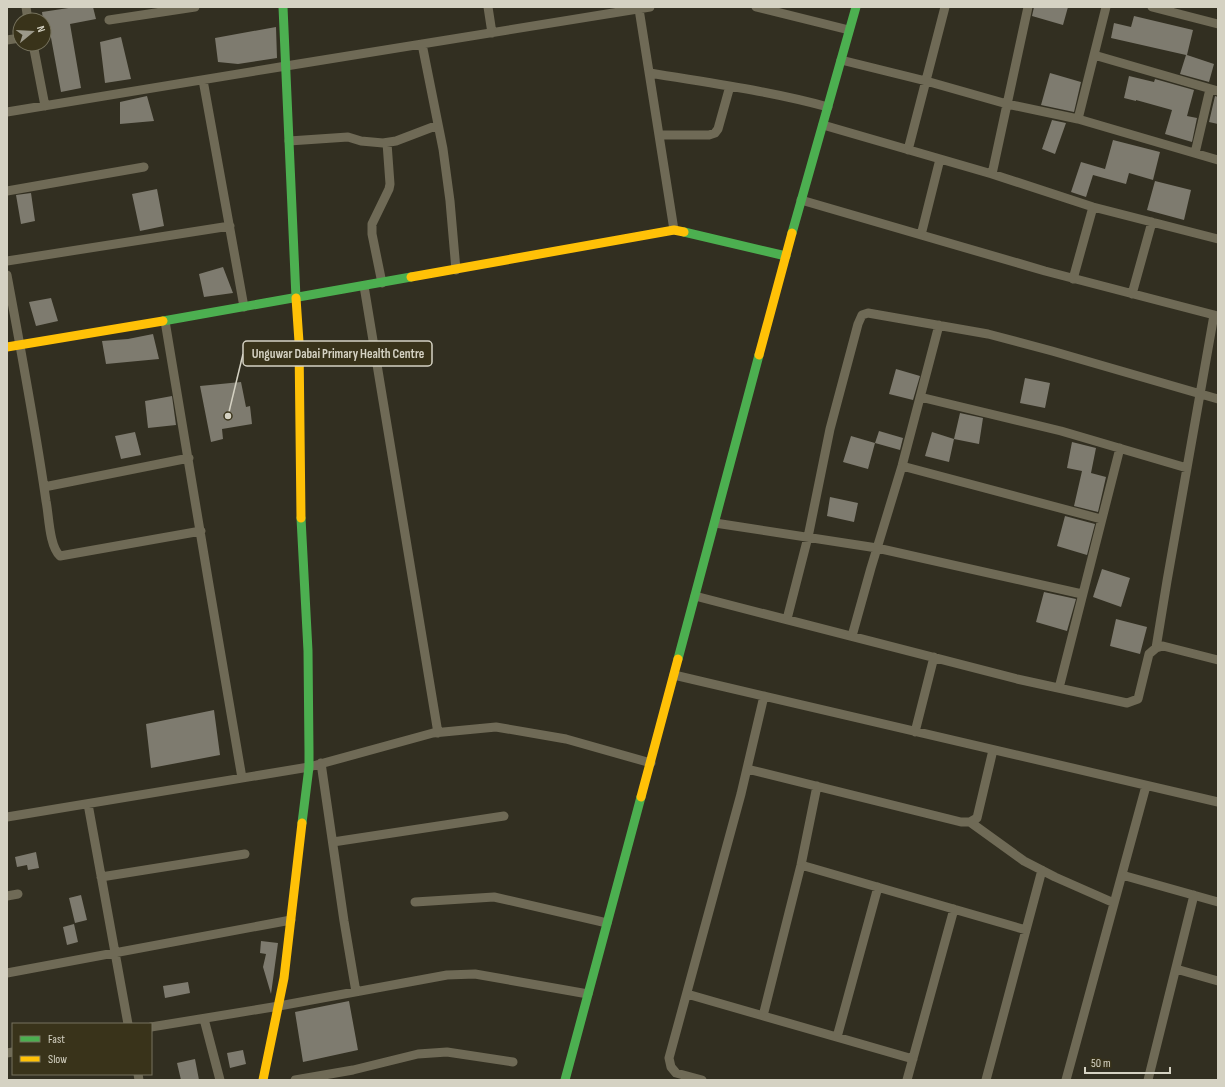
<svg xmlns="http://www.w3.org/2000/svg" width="1225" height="1087" viewBox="0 0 1225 1087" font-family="'Sofia Sans Condensed',sans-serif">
<rect width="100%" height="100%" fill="#322f21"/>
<path fill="#7e7b6f" d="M75,7H93L96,19L70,24L81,88L61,92L49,27L44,28L42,12Z
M1034,7H1068L1063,25L1032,16Z
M1134,16L1193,30L1187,55L1214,64L1209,82L1180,74L1186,55L1111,38L1114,23L1131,27Z
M276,27L277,58L238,64L218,62L215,38Z
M121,37L131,79L105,83L100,42Z
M1050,73L1081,82L1074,112L1041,105Z
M1129,76L1154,82L1155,79L1194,90L1187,116L1197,118L1192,142L1165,134L1172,110L1136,100V101L1124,98Z
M147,96L154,121L120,124V102Z
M1215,96L1218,97V124L1209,122Z
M1052,120L1066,123L1055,154L1042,149Z
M1113,140L1160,152L1153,180L1129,173L1126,184L1093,175L1086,197L1071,192L1081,162L1105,169Z
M1155,181L1191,190L1184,220L1147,210Z
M157,189L164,226L140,231L132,194Z
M31,193L35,221L21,224L16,195Z
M223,267L233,293L204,297L199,274Z
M51,298L58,321L36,326L29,302Z
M153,334L159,359L106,364L102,341L128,339Z
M896,369L920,376L913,400L889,394Z
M1025,378L1050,383L1045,408L1020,403Z
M241,382L246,407L250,406L252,424L222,429L223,439L211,442L200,386Z
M172,396L176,425L148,428L145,401Z
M960,413L983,418L979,444L954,439Z
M879,431L903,438L900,450L875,443Z
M135,432L141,455L121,459L115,436Z
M932,432L954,439L949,462L925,456Z
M851,436L875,443L868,469L843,462Z
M1072,442L1096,448L1091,473L1106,477L1098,512L1074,506L1082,471L1067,468Z
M830,497L858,503L854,522L827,516Z
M1065,516L1095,524L1087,555L1057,546Z
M1102,569L1130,578L1121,607L1093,597Z
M1044,592L1076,599L1067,631L1036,622Z
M1116,619L1147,627L1140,654L1110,646Z
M214,710L220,755L151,768L146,724Z
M36,852L39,868L28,870L27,865L17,867L15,857Z
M81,895L87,920L75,923L69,898Z
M74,924L78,942L67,945L63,927Z
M261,941L278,943L271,994L263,967L266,954L260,953Z
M188,982L190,993L165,998L163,986Z
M349,1001L358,1050L303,1062L295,1012Z
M243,1050L246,1064L230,1068L227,1053Z
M195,1059L199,1080H181L177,1063Z"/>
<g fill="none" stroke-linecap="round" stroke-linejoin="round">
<path stroke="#6f6a56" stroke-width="9" d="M26,7L28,20
M488,7L492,33
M756,7L849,30
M1152,7L1218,24
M639,9L674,230
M109,20L195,7
M7,40L20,38
M33,44L45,106
M422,44L443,149L450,201L456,270
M1094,55L1218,91
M841,60L926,81L1007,104L1078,119L1218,160
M650,73C709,83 770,91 828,107
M203,80L244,307
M7,112L286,66L650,7
M1078,119L1106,7
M823,125L992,174L1093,207L1218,239
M659,135H709L715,133L718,129L730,86
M289,141L348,137L361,141L383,143L396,141L438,125
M908,150L945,7
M1195,153L1210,89
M992,174L1028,7
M7,191L144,167
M801,200L1045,271L1218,316
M921,235L940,159
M7,261L230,226
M7,275C21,350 35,425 46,501C49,515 49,546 60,556L201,531
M1073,279L1093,207
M382,283L372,234V224L389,189L390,184L387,143
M364,286L438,733
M1132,294L1152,222
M165,321C191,473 215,626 242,778
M920,397L1061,431L1187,468
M902,466L1101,519
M44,487L189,458
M715,523L877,548L1082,594
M695,596L1017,679L1127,703L1138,699L1149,654L1156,648L1163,646L1218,660
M787,619L808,537L830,429L858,324L862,315L868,313L988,334L1052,351L1218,399
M852,636L871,568L902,466L939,325
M1156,648L1167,581L1214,315
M674,675L1218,802
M1059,688L1120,448
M915,732L934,657
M321,763L344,921L356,992
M747,769L961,822H970L977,818L993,750
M88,804L128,1024
M7,817L309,767L433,733L496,727L566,739L651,763
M970,822L1024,861L1055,877L1114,903
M333,842L504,816
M801,865L1026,930
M1122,875L1218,902
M101,877L245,854
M7,896L18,894
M415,902L494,897L607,923
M1176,969L1218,981
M7,973L291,920
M687,994L913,1059
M763,1016L801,865L817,786
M204,1019L220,1080
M151,1027L279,1006L447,975L475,974L588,994
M837,1037L878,887
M7,1053L13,1052
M138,1074L139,1080
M295,1080L353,1070L418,1054L447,1052L513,1062
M702,1080L676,1073L671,1067L669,1058L741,794L764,696
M907,1080L954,909
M986,1080L1042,870
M1066,1080L1146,786
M1148,1080L1194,895"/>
<path stroke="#4caf50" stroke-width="9" d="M283,7L296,298
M684,232L786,256
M792,233L856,7
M163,321L411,277
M301,518L308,651L309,752V767L302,823
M678,659L759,355
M565,1080L641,797"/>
<path stroke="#ffc107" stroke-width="9" d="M411,277L674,230L684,232
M296,298L299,342L301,518
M7,347L163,321
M759,355L792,233
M641,797L678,659
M263,1080L284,978L302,823"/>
</g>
<path fill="none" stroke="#d5d2c3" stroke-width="1.5" d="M228 416L243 354"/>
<circle fill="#d5d2c3" stroke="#39331a" stroke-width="1.5" cx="228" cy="416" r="4"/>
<rect fill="#39331a" stroke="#d5d2c3" stroke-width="1.5" x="243" y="341" width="189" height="25" rx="4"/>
<g font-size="13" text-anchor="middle" font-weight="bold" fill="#d5d2c3">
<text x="338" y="358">Unguwar Dabai Primary Health Centre</text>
</g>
<rect width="1225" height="1087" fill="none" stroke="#d5d2c3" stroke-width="16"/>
<rect x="12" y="1023" width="140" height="52" fill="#39331a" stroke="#77735e"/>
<rect x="20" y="1036" width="20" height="6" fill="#4caf50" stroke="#77735e"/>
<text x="48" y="1043" font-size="12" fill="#d5d2c3">Fast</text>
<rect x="20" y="1056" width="20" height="6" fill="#ffc107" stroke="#77735e"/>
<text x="48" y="1063" font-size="12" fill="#d5d2c3">Slow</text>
<g transform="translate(32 32) rotate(72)"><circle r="19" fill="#39331a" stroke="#77735e"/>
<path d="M0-3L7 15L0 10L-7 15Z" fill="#9c998a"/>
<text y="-6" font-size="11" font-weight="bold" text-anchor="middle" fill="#d5d2c3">N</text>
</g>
<path d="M1085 1067v6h85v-6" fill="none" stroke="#d5d2c3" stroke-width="2"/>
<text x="1091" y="1067" font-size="12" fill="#d5d2c3" stroke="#39331a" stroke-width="3" paint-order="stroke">50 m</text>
</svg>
